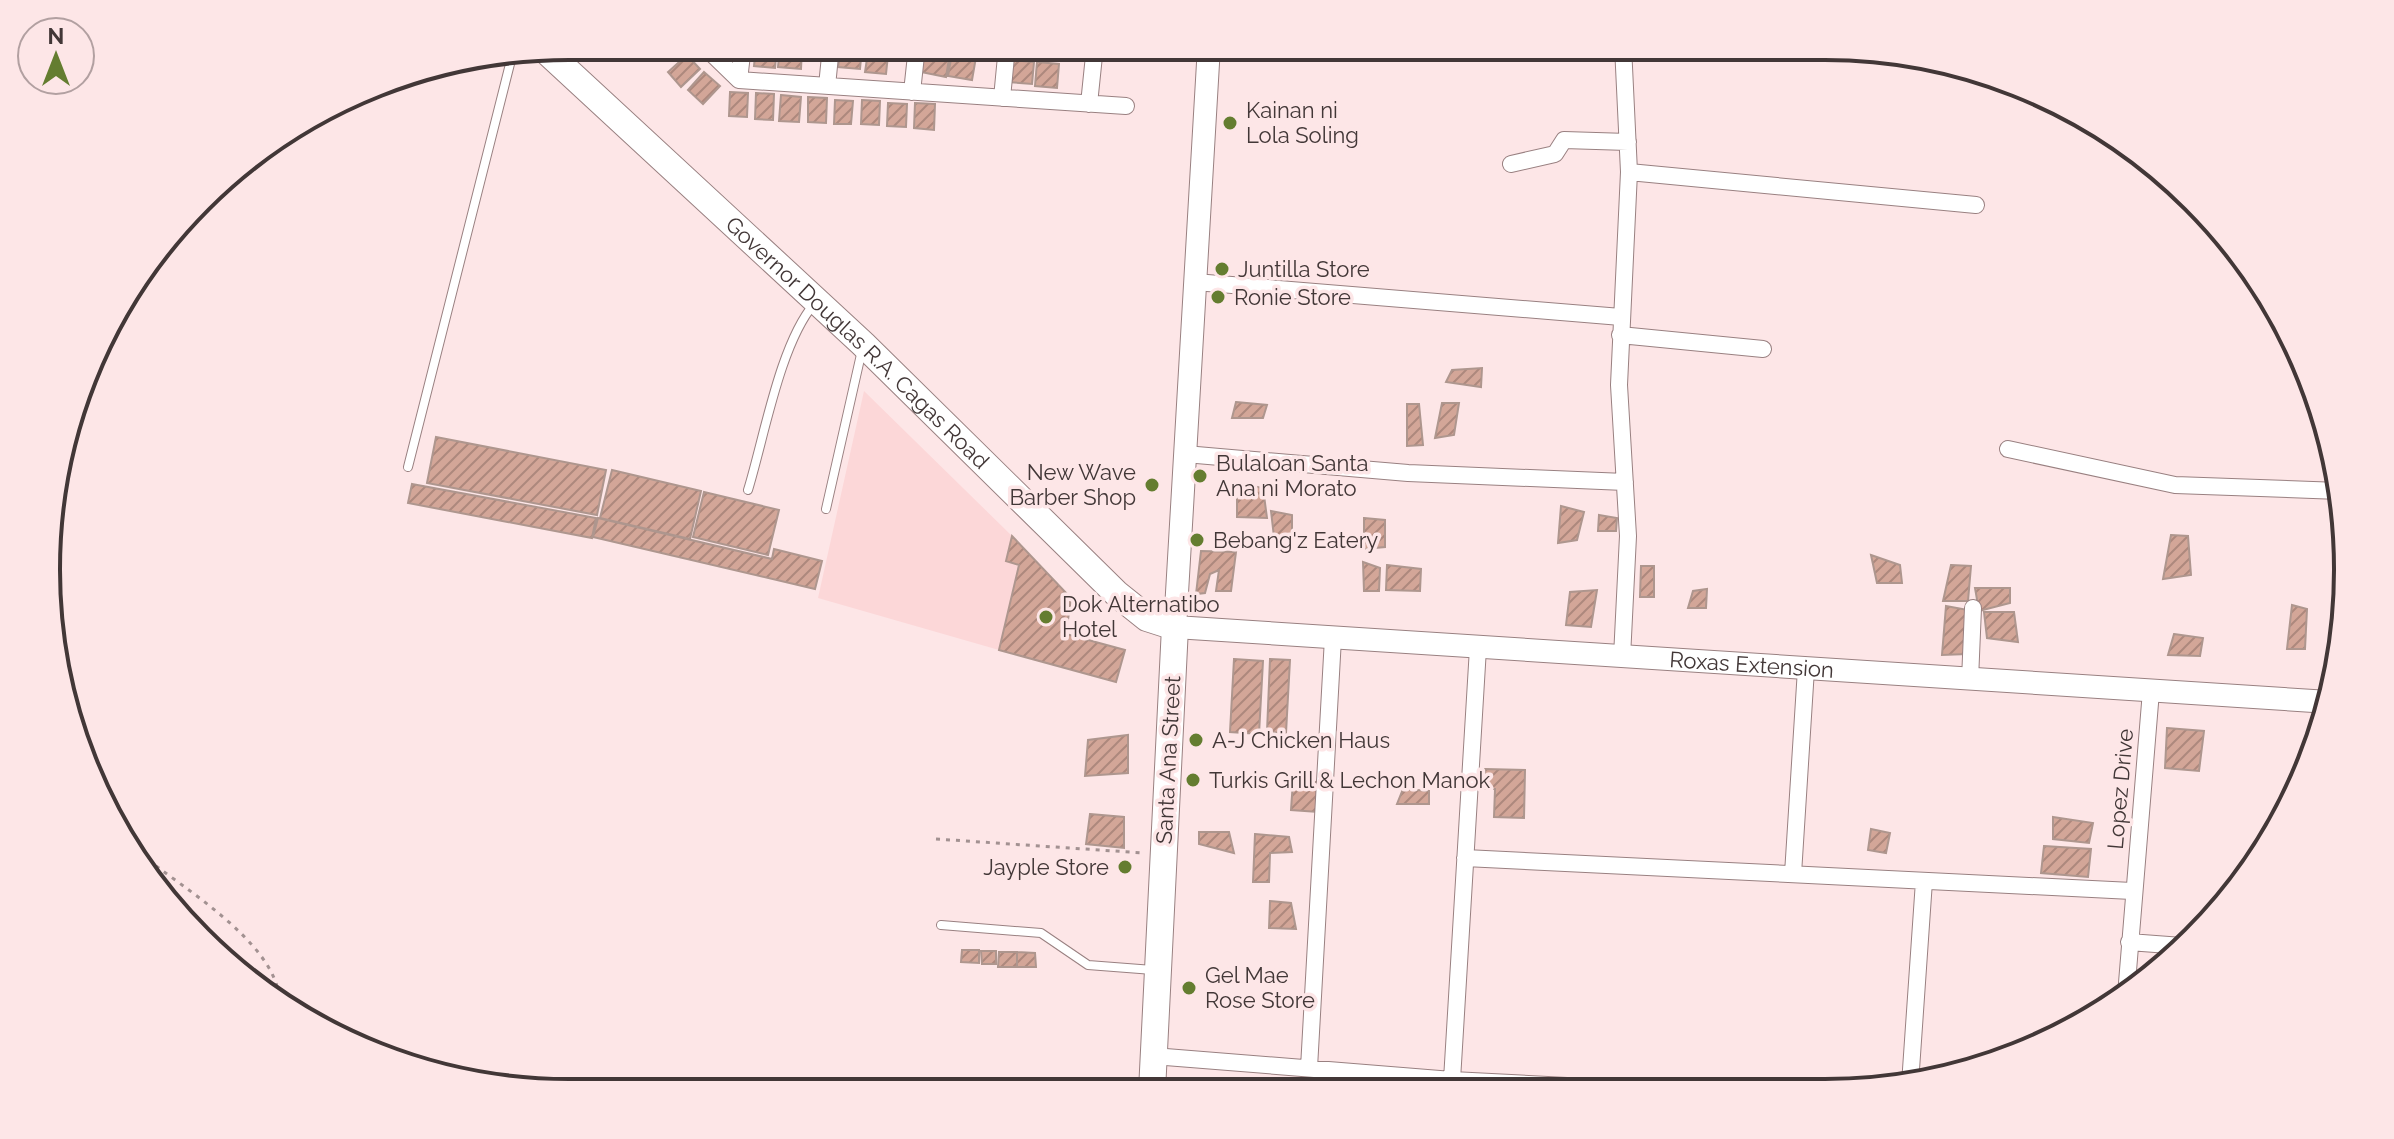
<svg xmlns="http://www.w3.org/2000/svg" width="2394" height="1139" viewBox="0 0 2394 1139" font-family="Raleway,sans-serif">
<defs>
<pattern id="building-hatch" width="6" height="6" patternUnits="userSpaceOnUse" patternTransform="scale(2)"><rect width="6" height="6" fill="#d3a698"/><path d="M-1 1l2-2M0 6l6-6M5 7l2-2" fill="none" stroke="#ad887d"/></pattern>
</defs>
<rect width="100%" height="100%" fill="#fde6e7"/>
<path fill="#fcd7d8" d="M864,391L1012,536L1006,560L1019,565L999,650L818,598Z"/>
<path fill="url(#building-hatch)" stroke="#ae968e" stroke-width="2" d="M756,46H777L775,68L754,66Z
M841,46L862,48L860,69L838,67Z
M952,46H978L976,56L951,51Z
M1010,46H1035L1033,58L1009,55Z
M1039,46H1063L1061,61L1037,59Z
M780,47L802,48L801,69L778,67Z
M926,49L950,53L946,77L921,72Z
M868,52L888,55L886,74L865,72Z
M952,53L976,57L972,80L948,76Z
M687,55L700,69L681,87L668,72Z
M1011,60L1034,62L1032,84L1008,82Z
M1037,62L1059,64L1057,88L1035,86Z
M704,72L720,86L703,104L688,90Z
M730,92L748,93L747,117L729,116Z
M756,93L774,94L773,120L755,119Z
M781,95L801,97L799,122L779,121Z
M808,97L827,98L826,123L808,122Z
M835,100L853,101L851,124H834Z
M862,100L880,101L879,125L861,124Z
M888,103L907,104L906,127L887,126Z
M915,103L935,104L934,130L914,128Z
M1482,368L1481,387L1446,382L1452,370Z
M1236,402L1267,405L1263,418H1232Z
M1442,403H1459L1454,435L1435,438Z
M1407,404H1419L1423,445L1407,446Z
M436,437L606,470L597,515L427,483Z
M612,470L701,491L690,539L600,518Z
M1237,483L1263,488L1267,518L1237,517Z
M412,484L596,518L592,538L408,503Z
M704,492L779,510L768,555L693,537Z
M1561,506L1584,512L1577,540L1558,543Z
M1271,511L1292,515V537H1274Z
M1599,515L1617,518L1616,531H1598Z
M598,518L772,559L774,549L822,561L815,589L593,537Z
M1364,518L1385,520V547L1364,549Z
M2171,535L2188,536L2191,575L2163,579Z
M1012,536L1071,598L1066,634L1125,650L1116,682L999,650L1019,565L1006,561Z
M1201,551L1236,552L1231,591H1216L1219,570L1210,574L1205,593L1196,594Z
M1871,555L1900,565L1902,583H1877Z
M1363,562L1380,568L1379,591H1364Z
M1387,565L1421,569L1420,591L1386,590Z
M1951,565L1971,566L1968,601H1943Z
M1641,566H1654V597H1640Z
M1975,588H2010V603L1979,611Z
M1707,589L1706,608H1688L1693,591Z
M1597,590L1591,627L1566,625L1570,592Z
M2292,605L2307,609L2305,649H2287Z
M1946,606L1968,610L1967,654L1942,655Z
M1984,612H2014L2018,642L1987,638Z
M2174,634L2203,638L2200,656L2168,655Z
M1234,659L1263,661L1259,734L1230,732Z
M1270,659L1290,660L1286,733L1267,732Z
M2167,728L2204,731L2199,771L2165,768Z
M1128,735V773L1085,776L1088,740Z
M1485,769L1525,770L1524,818L1494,817L1495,789H1484Z
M1293,781L1316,782L1318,812L1291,810Z
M1403,789L1429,791V804H1397Z
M1090,814L1124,817V848L1086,844Z
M2053,817L2093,823L2089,843L2053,839Z
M1871,829L1890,833L1886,853L1868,850Z
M1199,832H1229L1234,853L1199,844Z
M1255,834L1289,837L1292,852L1270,853L1269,882H1253Z
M2044,846L2091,849L2088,877L2041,873Z
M1270,901L1291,903L1296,929L1269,928Z
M962,950H979V963L961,962Z
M981,951H996V964H982Z
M999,952H1017V967H998Z
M1017,952L1035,953L1036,967H1017Z"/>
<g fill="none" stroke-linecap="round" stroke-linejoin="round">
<g stroke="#998081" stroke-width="10">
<path id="lane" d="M408,467L512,56
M748,490C764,438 780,344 814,304
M826,509L862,350
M941,925L1041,933L1088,965L1153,970"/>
</g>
<g stroke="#998081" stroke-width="18">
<path id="street" d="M704,46L739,80L1126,106
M739,80L743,46
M827,86L831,46
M912,92L917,46
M1002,98L1007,46
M1089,104L1095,46
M1511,164L1555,154L1564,140L1628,142
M1629,172L1976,205
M1195,282L1621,317
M1620,335L1763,349
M2008,449L2175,485L2340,491
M1185,454L1408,473L1625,482
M1622,657L1628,536L1619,385L1629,172L1623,46
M1970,680L1973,608
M1465,858L2132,891
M1793,874L1806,669
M2129,942L2182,946
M2126,995L2151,691
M1153,1056L1452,1080L1625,1089
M1309,1068L1333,638
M1452,1080L1478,648
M1910,1084L1924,881"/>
</g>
<g stroke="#998081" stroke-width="24">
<g id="secondary">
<path id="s1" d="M1209,46L1175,627L2329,702"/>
</g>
</g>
<g stroke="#998081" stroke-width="28">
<g id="primary">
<path id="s2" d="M545,50L863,344L1117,594L1147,618L1175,627L1152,1091"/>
</g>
</g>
<path stroke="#a29191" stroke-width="3" stroke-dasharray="4 6" stroke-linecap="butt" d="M936,839L1144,853
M140,854C182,887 274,942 279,997"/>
<use href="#lane" stroke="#fff" stroke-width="8"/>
<use href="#street" stroke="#fff" stroke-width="16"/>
<use href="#secondary" stroke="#fff" stroke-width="22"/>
<use href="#primary" stroke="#fff" stroke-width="26"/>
</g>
<g fill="#647d30" stroke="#fde6e7" stroke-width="3">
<circle cx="1230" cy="123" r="8"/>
<circle cx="1222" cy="269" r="8"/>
<circle cx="1218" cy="297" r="8"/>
<circle cx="1200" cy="476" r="8"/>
<circle cx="1152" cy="485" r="8"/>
<circle cx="1197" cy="540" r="8"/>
<circle cx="1046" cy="617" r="8"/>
<circle cx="1196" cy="740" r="8"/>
<circle cx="1193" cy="780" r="8"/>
<circle cx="1125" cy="867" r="8"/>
<circle cx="1189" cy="988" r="8"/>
</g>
<g text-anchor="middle" stroke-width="7" stroke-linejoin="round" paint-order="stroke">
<g font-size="22" fill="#423737" stroke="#fde6e7" text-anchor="start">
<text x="1246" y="118">Kainan ni<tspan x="1246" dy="25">Lola Soling</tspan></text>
<text x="1238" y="277">Juntilla Store</text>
<text x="1234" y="305">Ronie Store</text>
<text x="1216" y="471">Bulaloan Santa<tspan x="1216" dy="25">Ana ni Morato</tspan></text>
<text x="1136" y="480" text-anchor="end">New Wave<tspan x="1136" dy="25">Barber Shop</tspan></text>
<text x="1213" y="548">Bebang'z Eatery</text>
<text x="1062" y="612">Dok Alternatibo<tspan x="1062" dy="25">Hotel</tspan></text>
<text x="1212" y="748">A-J Chicken Haus</text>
<text x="1209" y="788">Turkis Grill &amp; Lechon Manok</text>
<text x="1109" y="875" text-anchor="end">Jayple Store</text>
<text x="1205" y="983">Gel Mae<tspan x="1205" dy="25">Rose Store</tspan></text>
</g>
<g font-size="22" fill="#423737" stroke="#fde6e7">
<text dy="8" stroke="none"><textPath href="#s2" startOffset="428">Governor Douglas R.A. Cagas Road</textPath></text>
<text dy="8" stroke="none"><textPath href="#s1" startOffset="1160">Roxas Extension</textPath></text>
<text transform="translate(1168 760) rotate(-87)" y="8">Santa Ana Street</text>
<text transform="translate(2120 789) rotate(-85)" y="8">Lopez Drive</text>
</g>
</g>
<path d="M0 0H2394V1139H0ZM569 60H1825A509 509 0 0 1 2334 569V570A509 509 0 0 1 1825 1079H569A509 509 0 0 1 60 570V569A509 509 0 0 1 569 60Z" fill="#fde6e7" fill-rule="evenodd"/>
<path fill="none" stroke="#423737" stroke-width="4" d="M569 60H1825A509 509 0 0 1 2334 569V570A509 509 0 0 1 1825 1079H569A509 509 0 0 1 60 570V569A509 509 0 0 1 569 60Z"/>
<g transform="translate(56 56)"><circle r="38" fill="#fde6e7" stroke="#b2a0a1" stroke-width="2"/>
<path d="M0-6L14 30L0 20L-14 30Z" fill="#647d30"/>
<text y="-12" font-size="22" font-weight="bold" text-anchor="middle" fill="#423737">N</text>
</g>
</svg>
